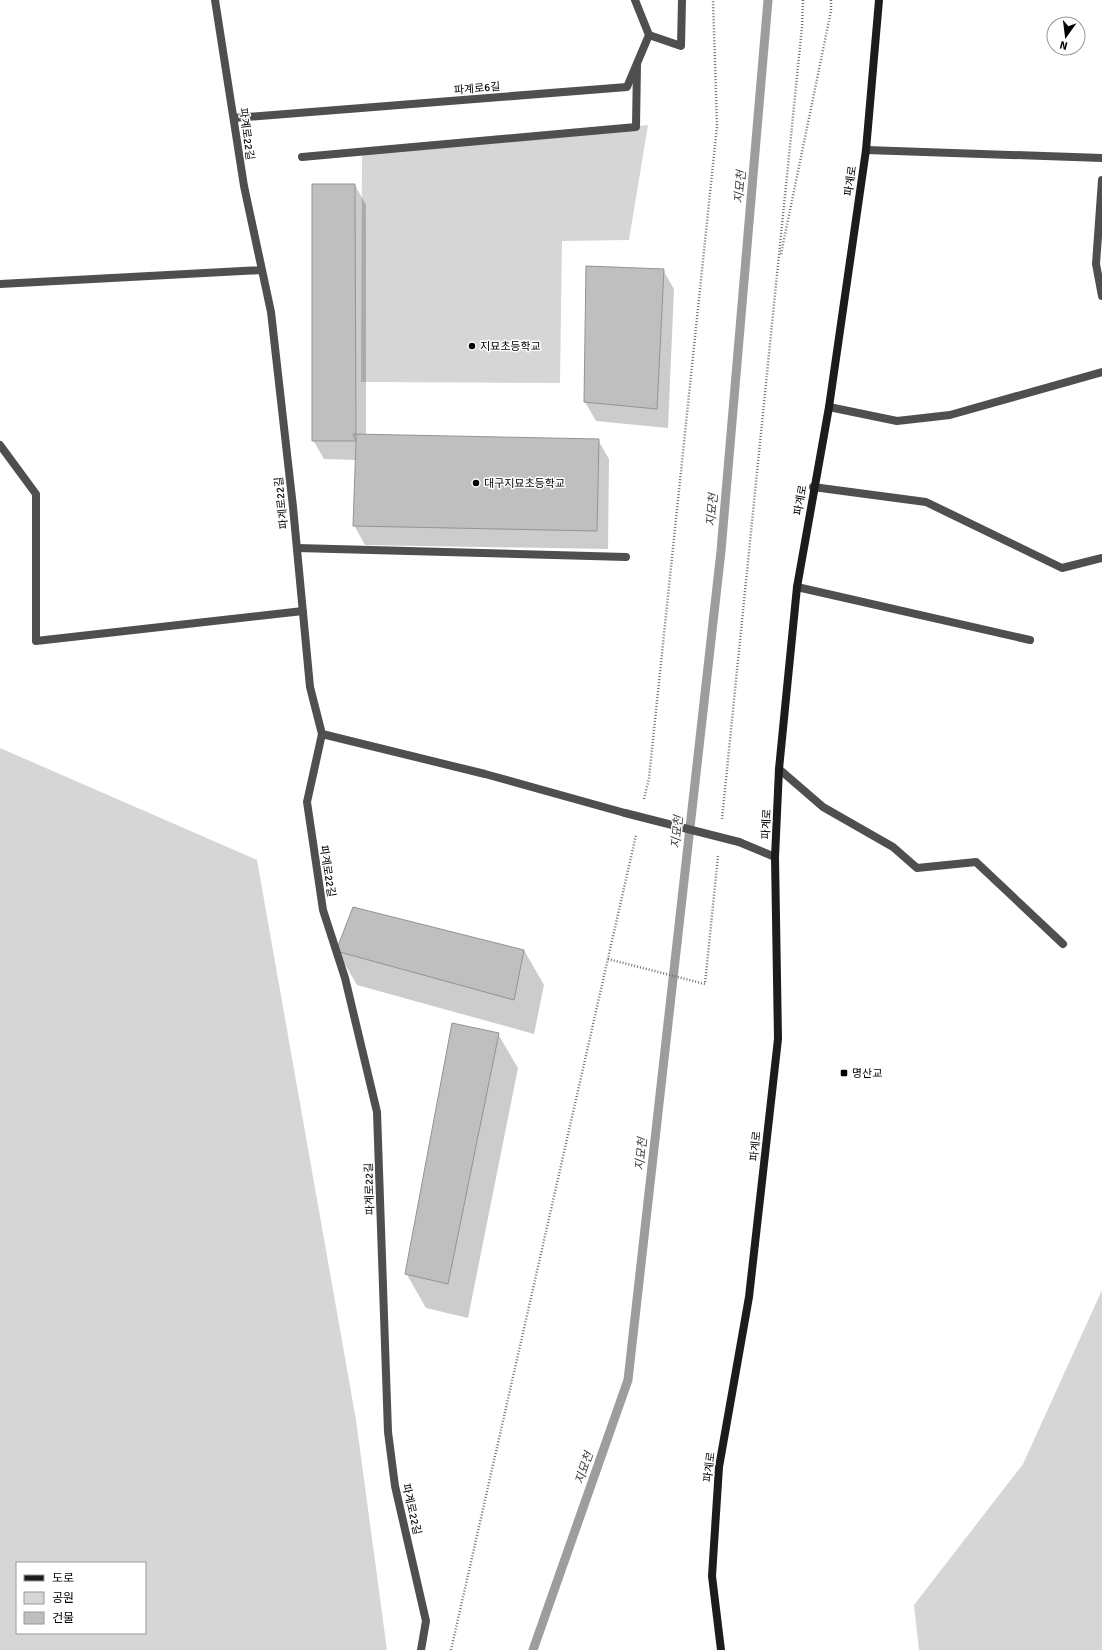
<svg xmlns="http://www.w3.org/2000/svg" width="1102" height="1650" viewBox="0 0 1102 1650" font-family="Signika,'Noto Sans KR',sans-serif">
<rect width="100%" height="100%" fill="#fff"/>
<path fill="#d6d6d6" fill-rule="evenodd" d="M648,125L629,240L562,241L560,383L361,382L362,154Z
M0,748L257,860L356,1420L387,1650H0ZM17,1563H145V1633H17Z
M1102,1290V1650H919L914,1605L1023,1464Z"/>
<path fill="#0003" d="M355,185L366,205V435L598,440L609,459L608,549L365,545L354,525L356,460L324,459L313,440Z
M663,270L674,289L668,428L596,421L585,402Z
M524,950L544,985L534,1034L357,985L337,951Z
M498,1034L518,1068L468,1318L426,1308L406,1273Z"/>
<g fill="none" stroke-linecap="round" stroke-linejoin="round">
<path stroke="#9d9d9d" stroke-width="9" d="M533,1650L628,1380L721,551L768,0"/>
</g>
<path fill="#bfbfbf" stroke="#939393" d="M312,184H355L356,441H312Z
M586,266L664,269L657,409L584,402Z
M353,434L599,439L597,531L353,526L356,441Z
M353,907L524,950L514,1000L336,951Z
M452,1023L499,1033L448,1284L405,1274Z"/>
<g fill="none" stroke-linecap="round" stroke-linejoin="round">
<path stroke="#717171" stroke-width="2.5" stroke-dasharray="1 2" stroke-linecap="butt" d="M781,254L831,11V0
M644,799L649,778L717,126L713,0
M722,819L802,27L803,0
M608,959L705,984L718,856
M451,1650L636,835"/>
<path stroke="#4f4f4f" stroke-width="8" d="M302,157L636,127L637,64
M297,548L626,557"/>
<path stroke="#4f4f4f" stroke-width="8" d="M215,0L244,186L271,312L293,507L310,687L322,734L307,802L323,910L345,978L377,1112L388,1432L395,1486L426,1621L421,1650
M649,35L681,46L682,0
M234,118L627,87L649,35L635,0
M866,150L1102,158
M1102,180L1096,264L1102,296
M0,284L262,270
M829,407L897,421L950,415L1102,372
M0,445L36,494V641L303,611
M813,487L926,502L1062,568L1102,558
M797,587L1030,640
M322,734L485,774L625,813
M779,769L823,807L893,847L917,868L976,862L1063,944
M739,842L775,857"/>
<path stroke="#1c1c1c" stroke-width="8" d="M721,1650L712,1576L719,1467L749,1297L778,1039L775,857L779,769L797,587L829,407L866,150L879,0"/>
<path stroke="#4f4f4f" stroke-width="8" d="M625,813L739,842"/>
</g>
<g fill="#000" stroke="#fff" stroke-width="1.5">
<circle cx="472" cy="346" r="4"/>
<circle cx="476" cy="483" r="4"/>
<rect x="840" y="1069" width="8" height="8" rx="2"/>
</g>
<g text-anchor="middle" stroke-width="3" stroke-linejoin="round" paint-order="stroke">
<g font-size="11" fill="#000" stroke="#fff">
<text transform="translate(477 88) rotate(-5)" y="4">파계로6길</text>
<text transform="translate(247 134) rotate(82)" y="4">파계로22길</text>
<text transform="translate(850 181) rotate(-82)" y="4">파계로</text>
<text transform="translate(800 500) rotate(-80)" y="4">파계로</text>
<text transform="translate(281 503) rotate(-96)" y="4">파계로22길</text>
<text transform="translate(766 824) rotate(-87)" y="4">파계로</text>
<text transform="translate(328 871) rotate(81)" y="4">파계로22길</text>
<text transform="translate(755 1146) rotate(-84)" y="4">파계로</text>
<text transform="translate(369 1189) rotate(-92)" y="4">파계로22길</text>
<text transform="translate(709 1467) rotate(-83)" y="4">파계로</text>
<text transform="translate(412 1509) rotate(77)" y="4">파계로22길</text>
</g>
<g font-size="11" fill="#000" stroke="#fff" text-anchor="start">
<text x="480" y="350">지묘초등학교</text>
<text x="484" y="487">대구지묘초등학교</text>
<text x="852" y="1077">명산교</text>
</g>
<g font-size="12" font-style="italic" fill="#3e3e3e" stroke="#fff">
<text transform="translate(740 187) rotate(-85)" y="4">지묘천</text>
<text transform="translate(712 510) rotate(-85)" y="4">지묘천</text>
<text transform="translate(677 832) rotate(-84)" y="4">지묘천</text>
<text transform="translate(641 1154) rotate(-84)" y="4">지묘천</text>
<text transform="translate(584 1468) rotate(-71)" y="4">지묘천</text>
</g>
</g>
<rect x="16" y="1562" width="130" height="72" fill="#ffffff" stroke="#999999"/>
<rect x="24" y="1575" width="20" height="6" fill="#1c1c1c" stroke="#999999"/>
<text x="52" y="1582" font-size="12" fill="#000000">도로</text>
<rect x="24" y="1592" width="20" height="12" fill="#d6d6d6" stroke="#999999"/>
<text x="52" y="1602" font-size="12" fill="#000000">공원</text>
<rect x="24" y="1612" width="20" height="12" fill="#bfbfbf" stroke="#999999"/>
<text x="52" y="1622" font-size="12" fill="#000000">건물</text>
<g transform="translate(1066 36) rotate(194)"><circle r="19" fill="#ffffff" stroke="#999999"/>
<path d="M0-3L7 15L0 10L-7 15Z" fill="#000000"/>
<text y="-6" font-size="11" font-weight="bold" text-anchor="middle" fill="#000000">N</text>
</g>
</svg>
